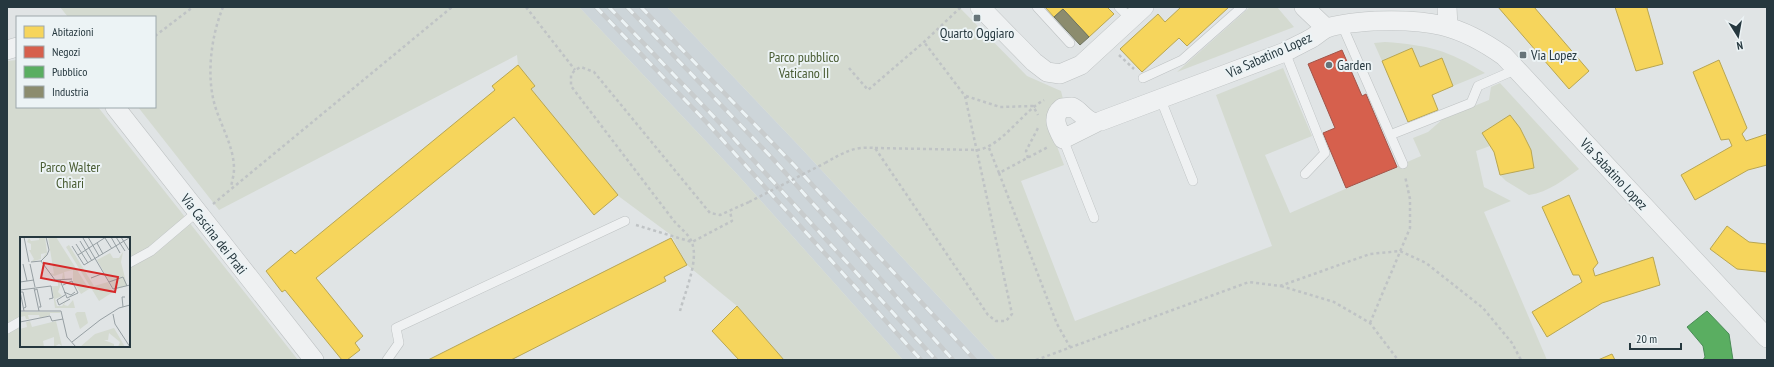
<svg xmlns="http://www.w3.org/2000/svg" width="1774" height="367" viewBox="0 0 1774 367" font-family="'PT Sans Narrow',sans-serif">
<rect width="100%" height="100%" fill="#e0e4e5"/>
<path fill="#cdd5d9" d="M579,7H667L802,149L997,360H903L736,173Z"/>
<path fill="#d4dad0" fill-rule="evenodd" d="M60,7H579L736,173L903,360H784L737,306L687,265L671,235L617,195L531,89L535,86L518,65L517,55L219,210L138,107H155V17H68Z
M667,7H959L1027,76L1061,91L1064,103L1046,117L1064,165L1021,181L1075,321L1272,246L1216,95L1283,68L1312,136L1265,155L1290,213L1421,156L1413,138L1428,132L1444,118L1489,100L1491,87L1500,83L1579,169C1563,180 1549,192 1529,195L1506,181L1500,175L1534,167C1531,147 1522,131 1510,115L1482,133L1490,146L1476,151L1484,187L1511,201L1484,212L1547,360H997L802,149Z
M1250,7H1277L1294,27L1177,72Z
M1385,42C1428,45 1448,50 1485,73L1453,86L1442,58L1420,67L1412,48L1382,61L1374,43Z
M17,60V107H98L298,360H7V61ZM21,238H129V346H21Z"/>
<path fill="#f6d55c" stroke="#b8a653" d="M1045,7H1107L1114,14L1089,37L1063,9L1054,17Z
M1181,7H1229L1187,46L1179,38L1142,72L1120,49L1158,14L1165,22Z
M1498,7H1534L1589,71L1569,89Z
M1615,7H1649L1647,8L1663,64L1636,71Z
M1412,48L1420,67L1442,58L1453,86L1432,95L1438,110L1408,122L1382,61Z
M1719,60L1747,128L1742,134L1746,141L1767,134V165L1748,170L1695,200L1681,175L1732,146L1729,139L1721,140L1693,72Z
M518,65L535,86L531,89L618,195L594,215L514,117L316,278L363,336L355,343L360,350L347,360H342L285,290L282,292L266,271L291,250L295,254L495,90L492,86Z
M1510,115L1520,128L1531,150L1534,168L1500,175L1494,152L1482,133Z
M1569,195L1598,263L1593,269L1595,276L1653,257L1660,285L1602,303L1547,337L1532,312L1582,282L1579,275H1573L1542,207Z
M1727,226L1749,242L1767,244V272L1737,269L1710,249Z
M671,238L687,265L664,277L666,281L511,360H428Z
M737,306L784,360H739L712,331Z
M1612,354L1615,360H1598Z"/>
<path fill="#d6604d" stroke="#a15449" d="M1342,50L1362,96L1366,94L1397,167L1346,188L1323,133L1335,128L1308,64Z"/>
<path fill="#5aae61" stroke="#4a8b57" d="M1707,311L1729,334L1733,360H1703L1705,357L1703,346L1687,327Z"/>
<path fill="#8c8c6e" stroke="#6d7360" d="M1063,9L1089,37L1080,45L1054,17Z"/>
<g fill="none" stroke-linecap="round" stroke-linejoin="round">
<g stroke="#bec2c3" stroke-width="10">
<path id="lane" d="M1037,7L1070,43
M1119,7L1131,19
M1342,25L1403,164
M1285,52L1325,153L1305,174
M1143,78L1182,60L1242,7
M1161,100L1193,181
M1395,133L1471,103L1478,86L1517,69
M1063,139L1094,218
M129,263L151,251L197,212
M7,329L21,321
M387,360L399,343L396,328L625,221"/>
</g>
<g stroke="#bec2c3" stroke-width="20">
<path id="street" d="M980,7L1034,62L1047,72L1060,74L1081,65L1144,7
M1304,7L1326,28
M1447,7L1448,27
M7,50L17,47
M115,107L314,360
M1072,107C1081,111 1084,120 1095,123L1063,139C1057,128 1051,117 1062,108Z
M1101,121L1285,52C1294,47 1303,43 1312,38C1317,35 1322,30 1327,28C1342,23 1360,22 1375,21C1429,19 1459,24 1504,56L1767,338"/>
</g>
<path stroke="#bfc3c5" stroke-width="2.5" stroke-dasharray="3 3" stroke-linecap="butt" d="M223,7C212,34 207,69 213,98C218,122 234,144 234,169C234,175 232,181 231,187
M526,7L575,70
M155,36L193,7
M1119,55L1134,69
M849,68L868,90L924,42L961,7
M966,96L1000,107L1033,106L1038,115
M875,148L978,150C1003,145 1021,113 1044,100
M989,148L999,173L1048,147
M1028,158L1026,151L1038,128
M825,163C843,153 853,146 875,148L988,315L996,321H1006L1012,314L965,96L924,42
M999,173L1057,324L1070,347
M213,204L452,7
M636,225L692,242L732,221L730,211
M1281,286L1334,302L1370,323L1398,360
M680,311C685,292 699,260 692,243C690,235 679,227 674,221L571,86V75L575,70L581,67L594,72L710,213L720,215L749,202
M1370,323L1410,228V199L1405,176
M1036,360L1249,282L1280,286L1370,254L1400,251L1426,263L1483,308L1512,343L1521,360"/>
<use href="#lane" stroke="#eff1f2" stroke-width="9"/>
<use href="#street" stroke="#eff1f2" stroke-width="19"/>
<g stroke="#c8cccd" stroke-width="4.5">
<path id="rail" d="M596,7L709,125L921,360
M609,7L716,119L936,360
M627,7L773,159L953,360
M641,7L794,165L975,360"/>
</g>
<use href="#rail" stroke="#ecf3f5" stroke-width="3" stroke-dasharray="9" stroke-linecap="butt"/>
<path stroke="#bfc3c5" stroke-width="2.5" stroke-dasharray="3 3" stroke-linecap="butt" d="M749,202L825,163"/>
</g>
<g fill="#677479" stroke="#ecf3f5" stroke-width="1.5">
<rect x="973" y="14" width="8" height="8" rx="2"/>
<rect x="1519" y="51" width="8" height="8" rx="2"/>
<circle cx="1329" cy="65" r="4"/>
</g>
<g text-anchor="middle" stroke-width="4" stroke-linejoin="round" paint-order="stroke">
<g font-size="14" fill="#26383f" stroke="#ecf3f5" text-anchor="start">
<text x="977" y="38" text-anchor="middle">Quarto Oggiaro</text>
<text x="1531" y="60">Via Lopez</text>
<text x="1337" y="70">Garden</text>
</g>
<g font-size="14" fill="#26383f" stroke="#ecf3f5">
<text transform="translate(1269 55) rotate(-24)" y="5">Via Sabatino Lopez</text>
<text transform="translate(1614 174) rotate(47)" y="5">Via Sabatino Lopez</text>
<text transform="translate(214 234) rotate(52)" y="5">Via Cascina dei Prati</text>
</g>
<g font-size="14" fill="#485b32" stroke="#ecf3f5">
<text x="804" y="62">Parco pubblico<tspan x="804" dy="16">Vaticano II</tspan></text>
<text x="70" y="172">Parco Walter<tspan x="70" dy="16">Chiari</tspan></text>
</g>
</g>
<g transform="translate(20 237)">
<rect width="110" height="110" fill="#e0e4e5"/>
<path d="M19,0H25L27,15L26,19L22,22L26,16L21,17V22L11,25L14,22L9,13H11V7L7,5L9,1L11,4L19,3ZM28,0H36L69,52L61,57L53,44V33L44,35L45,42H42L43,36L34,39L30,36L34,37ZM49,8L74,49L88,45L93,55L79,64L46,10ZM103,15L101,25L107,49L94,53L77,23L90,16L93,21H99ZM38,44L41,47L38,55L42,59L35,62L37,69H42L46,64L44,68L48,69L53,63L55,71H35L32,49H38ZM0,75H40L42,79L41,76H30V78L20,81L19,78H8L9,82H6L5,79L0,80ZM57,75H65L68,86L60,92L55,77ZM10,84L12,90L36,84L42,109L39,107L34,110V100L23,104L24,110H0V92L7,90L6,85ZM94,91L105,110H98L100,105L89,96L88,103H84L94,107V110H60L75,97Z" fill="#d4dad0"/>
<path fill="none" stroke="#969fa3" stroke-width="1" d="M4,0L9,25M68,0L79,19M91,0L100,16M96,0L105,14M101,0L109,13M63,1L93,52L110,48M85,1L92,12M60,4L72,24M77,6L83,17M56,7L68,26M52,9L64,28L109,1M58,18L86,0M21,24L35,43L52,42M11,25L21,24L27,18L29,13L26,0M3,27L7,44M10,27L15,50M71,41L84,36M40,43L47,61L58,56L52,44L43,48M0,45L14,43M89,45L103,40L107,49M14,51L19,74M0,53L31,49M15,53L17,52L21,70H19M0,54L4,74M0,55H3L6,70L4,71M44,55L51,58L55,55M45,58L37,63L39,68L50,62M29,62L33,61L31,49M103,70L102,60H105M0,74H41L47,100L56,110M93,77L95,87L110,110M0,85L30,79L32,84L43,82M52,105L80,83L99,71L110,68"/>
<path fill="#d62828" fill-opacity="0.15" stroke="#d62828" stroke-width="2" d="M24,26L98,40L95,55L21,41Z"/>
<rect width="110" height="110" fill="none" stroke="#26383f" stroke-width="2"/>
</g>
<rect width="1774" height="367" fill="none" stroke="#26383f" stroke-width="16"/>
<rect x="16" y="16" width="140" height="92" fill="#ecf3f5" stroke="#9da8ac"/>
<rect x="24" y="26" width="20" height="12" fill="#f6d55c" stroke="#9da8ac"/>
<text x="52" y="36" font-size="12" fill="#26383f">Abitazioni</text>
<rect x="24" y="46" width="20" height="12" fill="#d6604d" stroke="#9da8ac"/>
<text x="52" y="56" font-size="12" fill="#26383f">Negozi</text>
<rect x="24" y="66" width="20" height="12" fill="#5aae61" stroke="#9da8ac"/>
<text x="52" y="76" font-size="12" fill="#26383f">Pubblico</text>
<rect x="24" y="86" width="20" height="12" fill="#8c8c6e" stroke="#9da8ac"/>
<text x="52" y="96" font-size="12" fill="#26383f">Industria</text>
<g transform="translate(1738 36) rotate(169)" stroke="#ecf3f5" stroke-width="3" paint-order="stroke">
<path d="M0-3L7 15L0 10L-7 15Z" fill="#26383f"/>
<text y="-6" font-size="11" font-weight="bold" text-anchor="middle" fill="#26383f">N</text>
</g>
<path d="M1630 343v6h51v-6" fill="none" stroke="#26383f" stroke-width="2"/>
<text x="1636" y="343" font-size="12" fill="#26383f" stroke="#ecf3f5" stroke-width="3" paint-order="stroke">20 m</text>
</svg>
